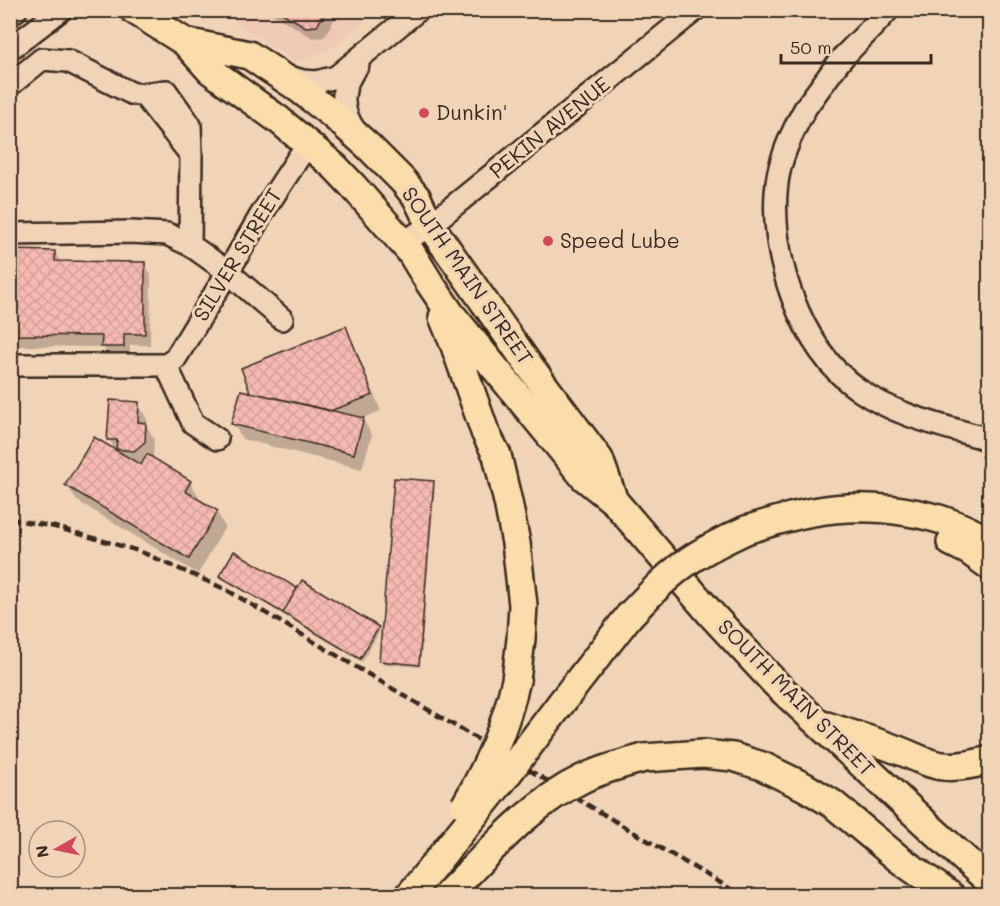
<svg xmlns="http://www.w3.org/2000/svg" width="1000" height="906" viewBox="0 0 1000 906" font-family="Mali,sans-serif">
<defs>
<pattern id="building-cross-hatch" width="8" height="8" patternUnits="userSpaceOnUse" patternTransform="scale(1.5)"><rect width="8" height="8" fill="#f4b9b1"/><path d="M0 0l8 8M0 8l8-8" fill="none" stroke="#d29f98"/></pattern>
</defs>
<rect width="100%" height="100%" fill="#f1d4b8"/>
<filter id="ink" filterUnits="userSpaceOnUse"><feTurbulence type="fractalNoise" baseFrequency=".0167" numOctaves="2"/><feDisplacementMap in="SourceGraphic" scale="12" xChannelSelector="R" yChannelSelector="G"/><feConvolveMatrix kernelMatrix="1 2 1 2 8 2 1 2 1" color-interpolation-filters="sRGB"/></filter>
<g filter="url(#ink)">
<path fill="#eec9b3" d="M218,11H377L329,50L296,62Z"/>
<path fill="#0003" d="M266,10H340L324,37L313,38Z
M10,252H55L60,262L144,263L151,275L150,345H130V358H110L103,347L10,346Z
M345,328L354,343L381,411L362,418L372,435L362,469L242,439L233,423L253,394L243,369Z
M138,403L147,419V426L154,439L153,458L152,459L190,482L199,497L197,500L217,512L225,527L198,574L76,500L67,485L116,452L109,439Z
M433,482L435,486L420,667L383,664L381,661Z
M234,553L298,591L378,628L380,631L362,662L223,579L221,576Z"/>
<path fill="url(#building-cross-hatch)" stroke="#3b2a1e" stroke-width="1.5" d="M277,10H326L317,26L306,27Z
M10,250L55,251V261L145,262V334H124V347H101L102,336L10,335Z
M346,326L373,395L330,411L250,392L241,368Z
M241,390L364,418L354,454L231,424Z
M110,400L139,402L138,422L146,423L145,442L134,451L116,449L117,440H107Z
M94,437L141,465L147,454L191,481L185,491L218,511L189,559L65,485Z
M394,478L434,481L419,665L379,661Z
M234,551L297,588L283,613L219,576Z
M302,580L379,627L360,659L283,613Z"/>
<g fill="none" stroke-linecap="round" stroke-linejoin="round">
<g stroke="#3b2a1e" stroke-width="26">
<path id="minor" d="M888,10C874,26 859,41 844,56C836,65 829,76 822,85C817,92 811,100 806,107C793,130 780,157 777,183C768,252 800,350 859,390C895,415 939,425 981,437L990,441
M10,15L16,10
M10,45L14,46L61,10
M286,76L303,81L316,82L336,77L418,10
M10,85L42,59L68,61L133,94H143L191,155L190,245
M143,94L166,91L190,125L191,155
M356,132C339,109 340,87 358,65
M10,234L131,232L167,234L190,245L228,272L282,319
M403,243L430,225L695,10
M10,365H166
M166,365L175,359L228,272L261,215L308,143
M166,365L193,423L217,439"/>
</g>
<g stroke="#3b2a1e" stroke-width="32">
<path id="major" d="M134,10L185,42L210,70L279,120L335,167L353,186L410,251L429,282L450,313L584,477L615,502L711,614L777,685L925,823L990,882
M185,42L249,55L297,87L333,115L368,146L403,181L417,198L430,225L528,364L599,459L614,501
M443,317L455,346L485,432L497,455L508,502L516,543L523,605L521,639L516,680
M746,530C768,523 790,516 813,512C868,502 943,510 990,543
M951,542L969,551L990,566
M565,698L629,616
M827,726C853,735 878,742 903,752C916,757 929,765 943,766C958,768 975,764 990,760
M644,758L703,754L733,757L762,766L805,787L833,804L899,859L951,896"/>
</g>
<use href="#minor" stroke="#f1d4b8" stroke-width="21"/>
<use href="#major" stroke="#fbddab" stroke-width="27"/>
<path stroke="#3b2a1e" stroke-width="4.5" stroke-dasharray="9 4.5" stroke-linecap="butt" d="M10,519L55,527L139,551L227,590L645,839L743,896"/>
<g stroke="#3b2a1e" stroke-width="32" stroke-linecap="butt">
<path id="major-bridge" d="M629,616C649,595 670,572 696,556C712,546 729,538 746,530
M465,806C489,764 505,728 516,680
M409,896L505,777L565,698
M446,896C488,854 528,805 582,779C602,769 623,764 644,758"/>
</g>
<use href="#major-bridge" stroke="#fbddab" stroke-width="27"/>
</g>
</g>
<g fill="#d1495b" stroke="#f1d4b8" stroke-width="2">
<circle cx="424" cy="113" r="6"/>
<circle cx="548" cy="241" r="6"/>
</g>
<g text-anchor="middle" stroke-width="6" stroke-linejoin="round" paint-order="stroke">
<g font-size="21" fill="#3b2a1e" stroke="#f1d4b8" text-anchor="start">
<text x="436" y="120">Dunkin'</text>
<text x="560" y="248">Speed Lube</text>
</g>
<g font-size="21" fill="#3b2a1e" stroke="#f1d4b8">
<text transform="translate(550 128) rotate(-39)" y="7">PEKIN AVENUE</text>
<text transform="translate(238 255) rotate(-59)" y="7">SILVER STREET</text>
<text transform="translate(467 276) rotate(55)" y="7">SOUTH MAIN STREET</text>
<text transform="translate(796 698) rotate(45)" y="7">SOUTH MAIN STREET</text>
</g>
</g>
<rect width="1000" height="906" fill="none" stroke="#f1d4b8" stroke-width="36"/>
<rect x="18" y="18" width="964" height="870" fill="none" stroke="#3b2a1e" stroke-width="2" filter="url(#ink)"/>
<g transform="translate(57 849) rotate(261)"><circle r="28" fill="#f1d4b8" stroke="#a8907a" stroke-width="1.5"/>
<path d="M0-4.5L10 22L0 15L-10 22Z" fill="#d1495b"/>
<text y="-9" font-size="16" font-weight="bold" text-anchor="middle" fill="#3b2a1e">N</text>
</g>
<path d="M781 54v9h150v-9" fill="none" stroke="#3b2a1e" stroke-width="3"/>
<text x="790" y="54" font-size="18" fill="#3b2a1e" stroke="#f1d4b8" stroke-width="4.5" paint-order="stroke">50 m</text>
</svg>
